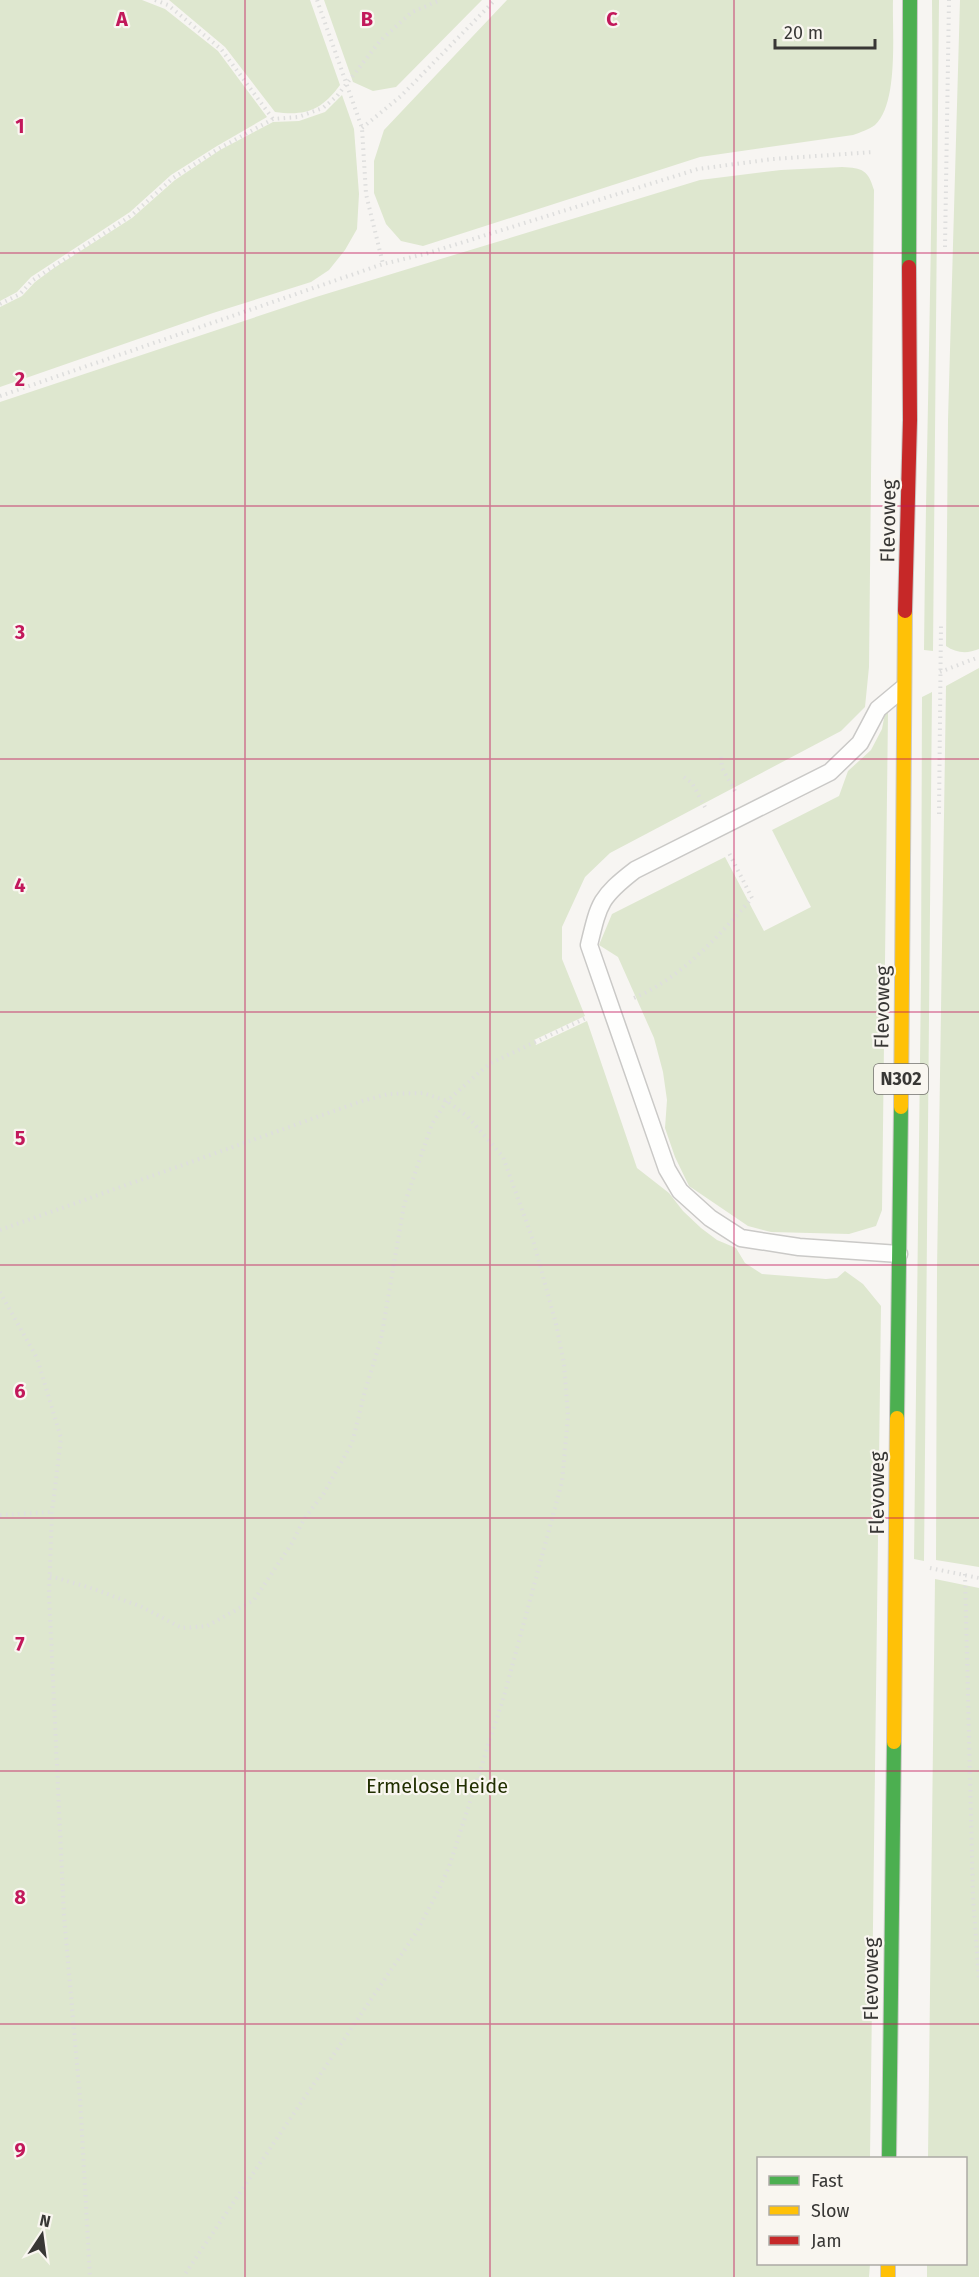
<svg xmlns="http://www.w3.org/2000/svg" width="979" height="2277" viewBox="0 0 979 2277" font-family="'Fira Sans',sans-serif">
<rect width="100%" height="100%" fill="#f7f5f2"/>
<path fill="#dee7cf" d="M0,0H142L165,9L218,51L267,117L217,146L171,175L130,212L31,277L17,292L0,301Z
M169,0H310L340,85C321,111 305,116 275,112L225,47Z
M324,0H482L396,87L373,91L353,82Z
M507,0H893C892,31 899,103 875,125C868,130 861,132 853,135L700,157L423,246L401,241L386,224L374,193V161L384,130Z
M932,0H939L933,651L924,650C926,433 934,217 932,0Z
M960,0H979V649C967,654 956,653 946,646L948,420Z
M342,95L354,129L359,194L357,229L345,250L329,270L311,282L213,313L0,387V307L22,296L35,282L54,268L132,218L175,180L220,150L273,122L299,121L325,112Z
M842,167C863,168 868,170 874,190L869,667L865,707L841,731L610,853L585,877L562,927V959L585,1016L534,1040L536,1045L587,1021L637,1168L669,1193L683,1211L701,1228L717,1240L736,1248L745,1263L762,1274L826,1279L837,1278L845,1271L863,1284L881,1306L870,2158H758V2264H870L869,2277H0V402L316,297L700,180L781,170Z
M979,668V1567L936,1560L937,1270L946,686Z
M932,692L924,1561L914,1559L921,978L922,697Z
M885,713H888L882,1210L876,1226L849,1234L771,1232L748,1226L689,1186L675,1157L665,1128L667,1100L663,1072L654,1038L618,957L599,945L612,914L725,857L764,931L811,907L772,830L839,796L848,771L871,750L882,729Z
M935,1579L979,1588V2277H927V2264H966V2158H928Z"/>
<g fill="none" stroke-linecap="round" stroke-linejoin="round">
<g stroke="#cac9c7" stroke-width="19">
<path id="lane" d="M899,1254L799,1247L741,1238L710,1218L680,1191L667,1169L589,945C599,903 600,897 635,870L830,772L860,743L878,709L902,689"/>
</g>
<g stroke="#cac9c7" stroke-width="16">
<path id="fast" d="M909,267L910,0
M897,1418L901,1107
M889,2158L894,1742"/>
</g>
<g stroke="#cac9c7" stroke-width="16">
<path id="slow" d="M901,1107L905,611
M894,1742L897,1418
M888,2264V2277"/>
</g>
<g stroke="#cac9c7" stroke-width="16">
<path id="jam" d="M905,611L910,420L909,267"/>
</g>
<path stroke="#dededd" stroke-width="4" stroke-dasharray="1.5 4.5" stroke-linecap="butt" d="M155,0L168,5L221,49L273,119
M317,0L362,128L366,194L383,264
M362,128L401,96L495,0
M945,247L949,0
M0,304L20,294L33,280L132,215L173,178L218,149L273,119L298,117L323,108L337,96L380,41L412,12L441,0
M0,396L383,264L425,254L698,169L773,159L874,152
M940,672L979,657
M721,757L722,768L735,791
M684,777L692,783L705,807
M939,814L941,623
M634,998C681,978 719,936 752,898L728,851
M0,1230L362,1101L388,1094L423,1093L447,1101L468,1117L503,1157L533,1240L556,1324L564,1364L568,1416L562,1482L504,1696L449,1867L439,1889L416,1933L183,2277
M0,1292L37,1358L61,1438L52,1512L49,1594L64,1916L80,2098L90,2277
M0,1515L52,1512
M930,1568L979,1578
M965,1574L973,1897L979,1981
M50,1576L94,1589L142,1607L182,1628L207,1626L254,1600L292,1543L304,1519L324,1493L352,1443L365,1391L381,1339L404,1205L432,1124L447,1101L489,1064L588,1017"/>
<use href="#lane" stroke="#fefefd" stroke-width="16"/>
<use href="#fast" stroke="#4caf50" stroke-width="14"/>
<use href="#slow" stroke="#ffc107" stroke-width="14"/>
<use href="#jam" stroke="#c62828" stroke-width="14"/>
</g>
<path fill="none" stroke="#c2185b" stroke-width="1.5" stroke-opacity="0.55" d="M245,0V2277M490,0V2277M734,0V2277M0,253H979M0,506H979M0,759H979M0,1012H979M0,1265H979M0,1518H979M0,1771H979M0,2024H979"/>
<g text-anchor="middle" stroke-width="4.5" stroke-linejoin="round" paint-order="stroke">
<rect fill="#f9f6f0" stroke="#72706d" stroke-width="1.5" x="874" y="1064" width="54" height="30" rx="4.5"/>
<g font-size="18" font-weight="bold" fill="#383735">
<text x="901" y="1085">N302</text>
</g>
<g font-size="20" fill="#383735" stroke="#f9f6f0">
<text transform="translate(888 521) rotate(-89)" y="7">Flevoweg</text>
<text transform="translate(882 1007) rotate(-89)" y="7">Flevoweg</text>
<text transform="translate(877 1493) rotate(-90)" y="7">Flevoweg</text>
<text transform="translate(871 1979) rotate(-90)" y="7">Flevoweg</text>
</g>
<g font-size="20" fill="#212f01" stroke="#f9f6f0">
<text x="437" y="1793">Ermelose Heide</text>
</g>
</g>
<g font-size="20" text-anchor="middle" font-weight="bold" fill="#c2185b" stroke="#f9f6f0" stroke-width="4.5" stroke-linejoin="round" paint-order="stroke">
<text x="122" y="26">A</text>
<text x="367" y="26">B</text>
<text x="612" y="26">C</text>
<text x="20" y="133">1</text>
<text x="20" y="386">2</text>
<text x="20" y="639">3</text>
<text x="20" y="892">4</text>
<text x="20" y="1145">5</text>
<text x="20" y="1398">6</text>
<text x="20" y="1651">7</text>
<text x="20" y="1904">8</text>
<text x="20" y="2157">9</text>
</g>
<rect x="757" y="2157" width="210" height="108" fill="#f9f6f0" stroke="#acaaa5" stroke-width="1.5"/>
<rect x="769" y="2176" width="30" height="9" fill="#4caf50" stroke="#acaaa5" stroke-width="1.5"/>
<text x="811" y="2187" font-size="18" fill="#383735">Fast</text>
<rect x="769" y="2206" width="30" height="9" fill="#ffc107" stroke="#acaaa5" stroke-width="1.5"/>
<text x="811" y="2217" font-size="18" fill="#383735">Slow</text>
<rect x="769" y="2236" width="30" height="9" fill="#c62828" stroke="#acaaa5" stroke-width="1.5"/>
<text x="811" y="2247" font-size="18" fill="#383735">Jam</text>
<g transform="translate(42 2235) rotate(13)" stroke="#f9f6f0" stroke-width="4.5" paint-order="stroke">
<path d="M0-4.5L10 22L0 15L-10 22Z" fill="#383735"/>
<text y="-9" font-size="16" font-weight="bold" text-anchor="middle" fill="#383735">N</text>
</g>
<path d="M775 39v9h100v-9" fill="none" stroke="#383735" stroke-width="3"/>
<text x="784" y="39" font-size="18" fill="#383735" stroke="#f9f6f0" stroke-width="4.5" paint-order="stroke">20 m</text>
</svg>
